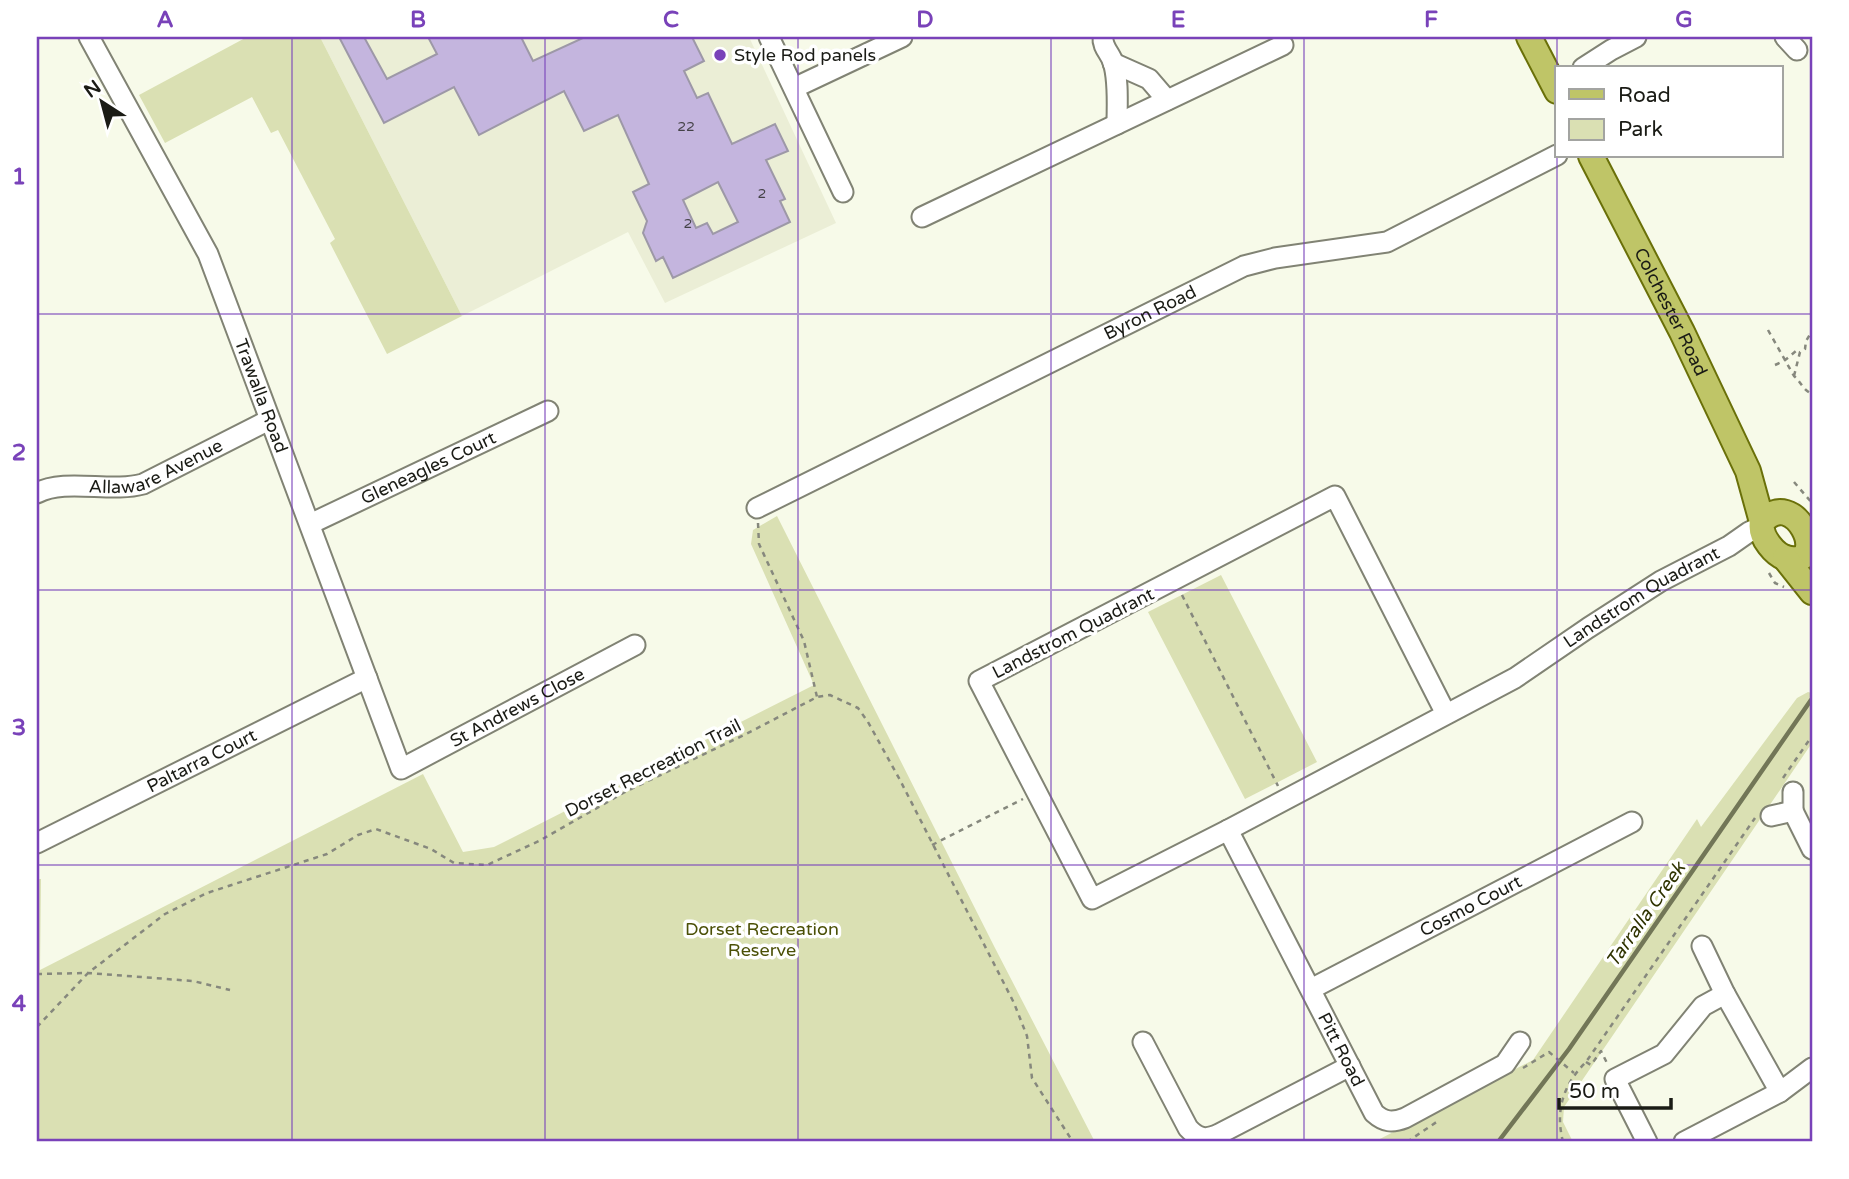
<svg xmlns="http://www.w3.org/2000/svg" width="1849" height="1179" viewBox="0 0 1849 1179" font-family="'Varela Round',sans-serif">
<rect width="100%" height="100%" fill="#f7fae9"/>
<path fill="#ebeed6" d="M320,37H749L836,223L665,303L628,232L462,316Z"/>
<path fill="#dae0b3" d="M247,37H320L462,316L387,354L330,243L335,239L278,130L271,133L252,97L165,143L139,95Z
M777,516L995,948L1095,1142H37V879H41L40,970L423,774L463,852L494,847L814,685L751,544L753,530Z
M1221,575L1317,762L1245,799L1148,612Z
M1808,692L1812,693V743L1564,1107L1563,1122L1573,1142H1374L1533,1060L1697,819L1701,827L1797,698Z"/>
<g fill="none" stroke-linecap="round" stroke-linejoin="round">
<path stroke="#727657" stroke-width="4.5" d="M1498,1142L1569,1049L1811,700"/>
</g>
<path fill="#c4b5de" stroke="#9d98a7" stroke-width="2" fill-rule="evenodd" d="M339,37H364L387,79L437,54L428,37H521L533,61L585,37H692L704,61L684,71L697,98L708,93L732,144L775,124L788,151L766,160L785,199L780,201L790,222L673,278L663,257L656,261L643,233L647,221L633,192L649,184L618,115L584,131L564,91L479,135L454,87L384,123ZM718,182L738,222L713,234L707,223L696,228L683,200Z"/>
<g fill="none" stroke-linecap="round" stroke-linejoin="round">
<g stroke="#818374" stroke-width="23">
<g id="minor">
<path id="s1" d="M89,37L208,254L401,769L635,645"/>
<path d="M769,37L843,192"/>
<path d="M1103,37C1102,47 1110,53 1113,62C1119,80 1117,106 1117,124"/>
<path d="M1785,37L1797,50"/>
<path d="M1113,63L1149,79L1167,100"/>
<path d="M1583,68L1611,50L1636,37"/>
<path d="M794,88L902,37"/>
<path d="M922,217L1283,45"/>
<path id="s2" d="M37,493C65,478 111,493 143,484L269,420"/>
<path id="s3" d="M757,508L1244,266L1275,258L1387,242L1557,155"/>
<path id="s4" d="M310,524L548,411"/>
<path id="s5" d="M1446,714L1335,496L979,681L1092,899L1228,830L1515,678L1588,628L1661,581L1729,546L1749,532L1761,526"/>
<path d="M1793,811L1812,849"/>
<path d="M1771,816L1793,811V792"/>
<path id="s6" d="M1228,830L1374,1113C1384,1122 1392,1123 1405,1118L1505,1064L1520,1042"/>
<path id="s7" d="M37,843L367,678"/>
<path d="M1702,946L1725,994L1780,1092"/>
<path id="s8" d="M1311,989L1632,822"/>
<path d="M1143,1042L1188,1128C1198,1139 1206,1140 1219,1134L1350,1066"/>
<path d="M1647,1142L1615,1079L1664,1054L1703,1006L1725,994"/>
<path d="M1684,1142L1780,1092L1812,1068"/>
</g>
</g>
<g stroke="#6a7009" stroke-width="28">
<g id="major">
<path d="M1529,37L1557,91"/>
<path id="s9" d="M1591,156L1682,332L1748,471L1762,522C1759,536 1775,557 1790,559C1831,564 1794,485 1762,522"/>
<path d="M1785,558L1812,592"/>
</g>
</g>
<path stroke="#86887d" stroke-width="2.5" stroke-dasharray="5 5" stroke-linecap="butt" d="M1768,330L1794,376C1802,383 1802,389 1812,394
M1775,365L1784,361L1796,351L1800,352
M1794,376L1800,352L1805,349L1806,341L1812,331
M1794,482L1812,503
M758,523L759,544L804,641L817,697
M1769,573L1775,583L1784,587
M1182,595L1278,786
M1783,778L1812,736
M932,845L1023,799
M37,974L88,973L193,981L230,990
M37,1027L88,973L165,914L207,893L327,854L358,835L376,829L431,849L454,863L487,865L539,841L625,792L746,734L817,697L830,695L858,708L868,722L900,780L1014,1003L1027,1036L1032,1078L1073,1142
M1586,1062L1591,1065L1601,1051L1607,1063
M1523,1068L1549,1052L1574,1073
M1407,1142L1438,1121
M1563,1142C1555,1110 1563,1085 1586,1062L1755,818"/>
<use href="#minor" stroke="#fff" stroke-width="19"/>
<use href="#major" stroke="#bfc567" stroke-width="24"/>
</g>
<path fill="none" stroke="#7942b9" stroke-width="2" stroke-opacity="0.55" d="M292,37V1142M545,37V1142M798,37V1142M1051,37V1142M1304,37V1142M1557,37V68M1557,156V1142M37,314H1812M37,590H1812M37,865H1812"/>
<circle fill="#7942b9" stroke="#fff" stroke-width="2.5" cx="720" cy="55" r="7"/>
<g text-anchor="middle" stroke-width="7" stroke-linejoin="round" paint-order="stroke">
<g font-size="14" fill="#444247">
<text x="686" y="131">22</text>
<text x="762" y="198">2</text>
<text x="688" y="228">2</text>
</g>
<g font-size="18" fill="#1a1b15" stroke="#fff" text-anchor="start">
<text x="734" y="61">Style Rod panels</text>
</g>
<g font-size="18" fill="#1a1b15" stroke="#fff">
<text dy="6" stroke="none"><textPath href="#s3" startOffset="439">Byron Road</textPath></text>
<text dy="6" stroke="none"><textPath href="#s9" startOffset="175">Colchester Road</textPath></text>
<text dy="6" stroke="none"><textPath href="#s1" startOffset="399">Trawalla Road</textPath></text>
<text dy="6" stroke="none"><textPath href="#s2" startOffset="124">Allaware Avenue</textPath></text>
<text dy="6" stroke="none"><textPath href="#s4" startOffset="131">Gleneagles Court</textPath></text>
<text dy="6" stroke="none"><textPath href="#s5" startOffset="1519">Landstrom Quadrant</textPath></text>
<text transform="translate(1073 633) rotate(-27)" y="6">Landstrom Quadrant</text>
<text dy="6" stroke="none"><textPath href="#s1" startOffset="929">St Andrews Close</textPath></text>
<text dy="6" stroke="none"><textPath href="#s7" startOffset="184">Paltarra Court</textPath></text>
<text transform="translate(653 768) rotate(-27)" y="6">Dorset Recreation Trail</text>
<text dy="6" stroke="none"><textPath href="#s8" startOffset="180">Cosmo Court</textPath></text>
<text dy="6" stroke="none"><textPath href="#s6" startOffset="247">Pitt Road</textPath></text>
</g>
<g font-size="18" fill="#4b5007" stroke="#fff">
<text x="762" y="935">Dorset Recreation<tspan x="762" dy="21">Reserve</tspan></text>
</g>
<g font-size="19" font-style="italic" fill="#2f3300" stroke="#fff">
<text transform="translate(1645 914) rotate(-55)" y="7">Tarralla Creek</text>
</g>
</g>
<rect width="1849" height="1179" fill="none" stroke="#ffffff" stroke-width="77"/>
<rect x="1555" y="66" width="228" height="91" fill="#ffffff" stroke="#a3a4a1" stroke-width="2"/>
<rect x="1569" y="89" width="35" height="10" fill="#bfc567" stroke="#a3a4a1" stroke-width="2"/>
<text x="1618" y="102" font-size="21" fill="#1a1b15">Road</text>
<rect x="1569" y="119" width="35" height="21" fill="#dae0b3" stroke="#a3a4a1" stroke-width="2"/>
<text x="1618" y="136" font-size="21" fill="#1a1b15">Park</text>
<g transform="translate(102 102) rotate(324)" stroke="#ffffff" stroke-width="5" paint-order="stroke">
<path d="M0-5L12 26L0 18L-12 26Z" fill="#1a1b15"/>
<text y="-10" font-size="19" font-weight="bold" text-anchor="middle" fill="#1a1b15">N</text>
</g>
<path d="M1559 1098v10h112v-10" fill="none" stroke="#1a1b15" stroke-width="3.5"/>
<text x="1569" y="1098" font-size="21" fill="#1a1b15" stroke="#ffffff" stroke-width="5" paint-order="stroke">50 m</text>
<rect x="38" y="38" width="1773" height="1102" fill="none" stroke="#7942b9" stroke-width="2.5"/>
<g font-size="23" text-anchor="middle" font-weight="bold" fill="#7942b9">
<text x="165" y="27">A</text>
<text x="418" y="27">B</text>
<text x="671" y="27">C</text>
<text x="925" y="27">D</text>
<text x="1178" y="27">E</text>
<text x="1431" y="27">F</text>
<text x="1684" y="27">G</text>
<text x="19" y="184">1</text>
<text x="19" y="460">2</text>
<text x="19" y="735">3</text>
<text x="19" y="1011">4</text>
</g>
</svg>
